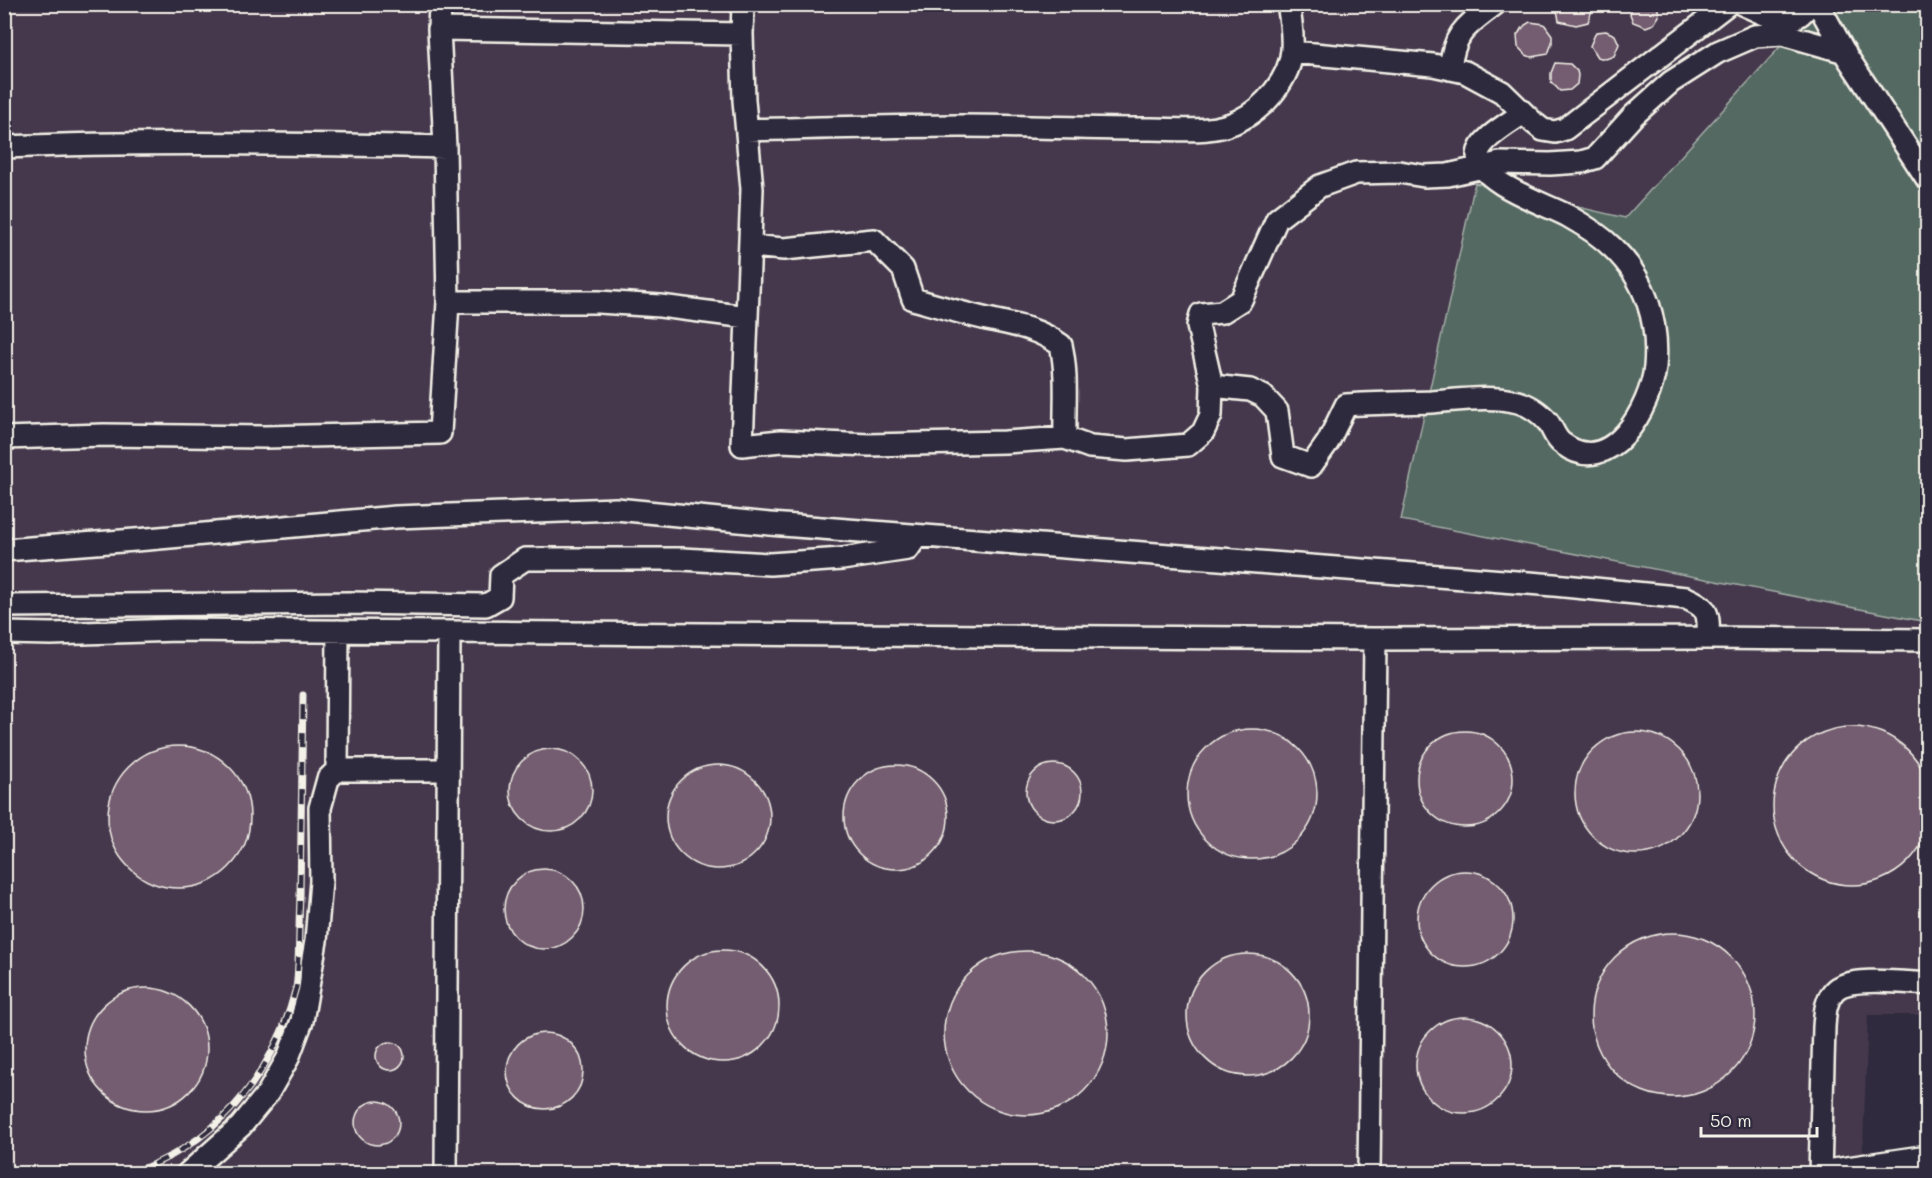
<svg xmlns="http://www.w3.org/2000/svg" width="1932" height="1178" viewBox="0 0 1932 1178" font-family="Mali,sans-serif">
<rect width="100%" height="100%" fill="#2f2a3d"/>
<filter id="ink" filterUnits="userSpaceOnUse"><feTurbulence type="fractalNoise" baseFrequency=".0167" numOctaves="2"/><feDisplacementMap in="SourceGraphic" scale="12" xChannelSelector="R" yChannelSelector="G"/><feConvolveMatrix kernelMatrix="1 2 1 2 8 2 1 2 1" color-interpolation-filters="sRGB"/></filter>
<g filter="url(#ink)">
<path fill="#44394d" d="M5,5H1850L1928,145L1927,1015H1868L1862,1173L5,1174Z"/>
<path fill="#556963" stroke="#a4ada6" stroke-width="1.5" d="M1818,5H1927V622L1401,520L1475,183L1625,218Z"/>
<path fill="#755d71" stroke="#f4f1e8" stroke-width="1.5" d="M1556,4H1594L1588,22L1576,25L1559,21Z
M1633,4H1657L1659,16L1654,24L1646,27L1633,22L1630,14Z
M1530,22L1544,24L1552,35V43L1548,54L1531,57L1526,55L1518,47L1517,35L1525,25Z
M1606,31L1615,35L1619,44L1614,56L1606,59L1597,57L1590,46L1596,32Z
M1555,63L1570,64L1577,71L1578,75L1577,84L1570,90L1560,91L1551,82V73Z
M1773 806a79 79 0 1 1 158 0a79 79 0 1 1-158 0Z
M1187 794a65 65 0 1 1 130 0a65 65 0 1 1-130 0Z
M1417 779a48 48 0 1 1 96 0a48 48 0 1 1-96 0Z
M1575 793a61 61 0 1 1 122 0a61 61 0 1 1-122 0Z
M108 817a71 71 0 1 1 142 0a71 71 0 1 1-142 0Z
M510 790a41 41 0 1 1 82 0a41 41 0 1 1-82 0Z
M1026 792a28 28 0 1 1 56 0a28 28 0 1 1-56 0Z
M844 817a52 52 0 1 1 104 0a52 52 0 1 1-104 0Z
M666 817a52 52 0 1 1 104 0a52 52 0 1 1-104 0Z
M504 909a40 40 0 1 1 80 0a40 40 0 1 1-80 0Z
M1417 919a48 48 0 1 1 96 0a48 48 0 1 1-96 0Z
M1591 1015a82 82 0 1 1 164 0a82 82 0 1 1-164 0Z
M667 1006a56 56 0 1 1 112 0a56 56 0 1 1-112 0Z
M944 1033a82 82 0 1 1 164 0a82 82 0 1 1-164 0Z
M1187 1015a61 61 0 1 1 122 0a61 61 0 1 1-122 0Z
M85 1049a61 61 0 1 1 122 0a61 61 0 1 1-122 0Z
M1416 1065a48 48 0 1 1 96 0a48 48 0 1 1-96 0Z
M507 1071a38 38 0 1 1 76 0a38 38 0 1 1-76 0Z
M376 1056a14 14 0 1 1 28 0a14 14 0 1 1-28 0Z
M355 1123a22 22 0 1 1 44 0a22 22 0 1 1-44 0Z"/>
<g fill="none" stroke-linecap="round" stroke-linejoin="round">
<g stroke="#f4f1e8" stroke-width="26">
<path id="minor" d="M440,4L439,29L742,34
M743,4L742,34L744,100L752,189L742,445L781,441L869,445L1005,442L1065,438L1090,447L1127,450L1188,445L1203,432L1211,415L1212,386L1250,390L1263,396L1277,411L1283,456L1311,466L1328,442L1346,405C1375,403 1404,403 1432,402C1460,400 1491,395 1518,402C1529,405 1541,413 1548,422C1553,429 1555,439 1563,444C1611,480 1651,406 1655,367C1659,323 1646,279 1613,248C1600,235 1584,225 1568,216C1548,205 1477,182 1478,155C1479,139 1511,122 1523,113
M1742,4C1766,14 1792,33 1809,4
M1818,4L1846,55L1928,180
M439,29L445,147L448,302H599L660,306L747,317
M1292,52L1433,65L1465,72L1502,92L1534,123L1543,130L1555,132L1565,129L1728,4
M1450,69C1454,31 1467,26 1495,4
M747,130C818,128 889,126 960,126C1024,126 1087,129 1151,129C1179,129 1214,134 1240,120C1265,108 1290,78 1292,50C1293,34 1291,20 1288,4
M4,147C151,141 298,144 445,147
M750,246L784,249L874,240L903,269L913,299C938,306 962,313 987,319C1015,325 1037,328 1061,345C1068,376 1064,407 1065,438
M1212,386L1198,326L1201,314L1222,312L1241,300L1277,219L1320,186L1356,173L1399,172L1424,176L1448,175L1500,163L1550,164L1581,162L1595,158L1633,116L1671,82L1718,52L1755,36L1782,34L1845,52
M4,438L104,435L265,437L440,433L448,302
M4,550L148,539L396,517L616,509L770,524L1554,585L1686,598C1709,608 1709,614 1708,638
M4,606L349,603L486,605L500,597L501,575L525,559H682L770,564L842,559L908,549L917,536
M4,633L51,634L178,630L449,632
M337,770L338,631
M1820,1172L1928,1156
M187,1174L241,1126L268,1093L288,1058L302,1021L316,941L321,881L320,808L328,779L337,770H448
M446,1174L449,632L1375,639L1708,638L1928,640
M1369,1174L1375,639
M1820,1174L1824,1027C1825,1015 1825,1001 1834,991C1848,975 1907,983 1928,984"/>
</g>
<use href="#minor" stroke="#2f2a3d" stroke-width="21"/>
<g stroke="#f4f1e8" stroke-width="7">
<path id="rail" d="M127,1174C213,1148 273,1077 295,991C298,983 297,973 298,964C299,941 299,918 300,896C301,829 302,762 303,695"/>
</g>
<use href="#rail" stroke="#2f2a3d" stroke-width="4.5" stroke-dasharray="14" stroke-linecap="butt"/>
</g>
</g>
<rect width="1932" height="1178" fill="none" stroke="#2f2a3d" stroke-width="24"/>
<rect x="12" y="12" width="1908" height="1154" fill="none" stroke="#f4f1e8" stroke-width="2" filter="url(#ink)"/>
<path d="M1701 1127v9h116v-9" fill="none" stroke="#f4f1e8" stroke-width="3"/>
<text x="1710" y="1127" font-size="18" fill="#f4f1e8" stroke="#2f2a3d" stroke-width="4.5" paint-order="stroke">50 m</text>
</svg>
